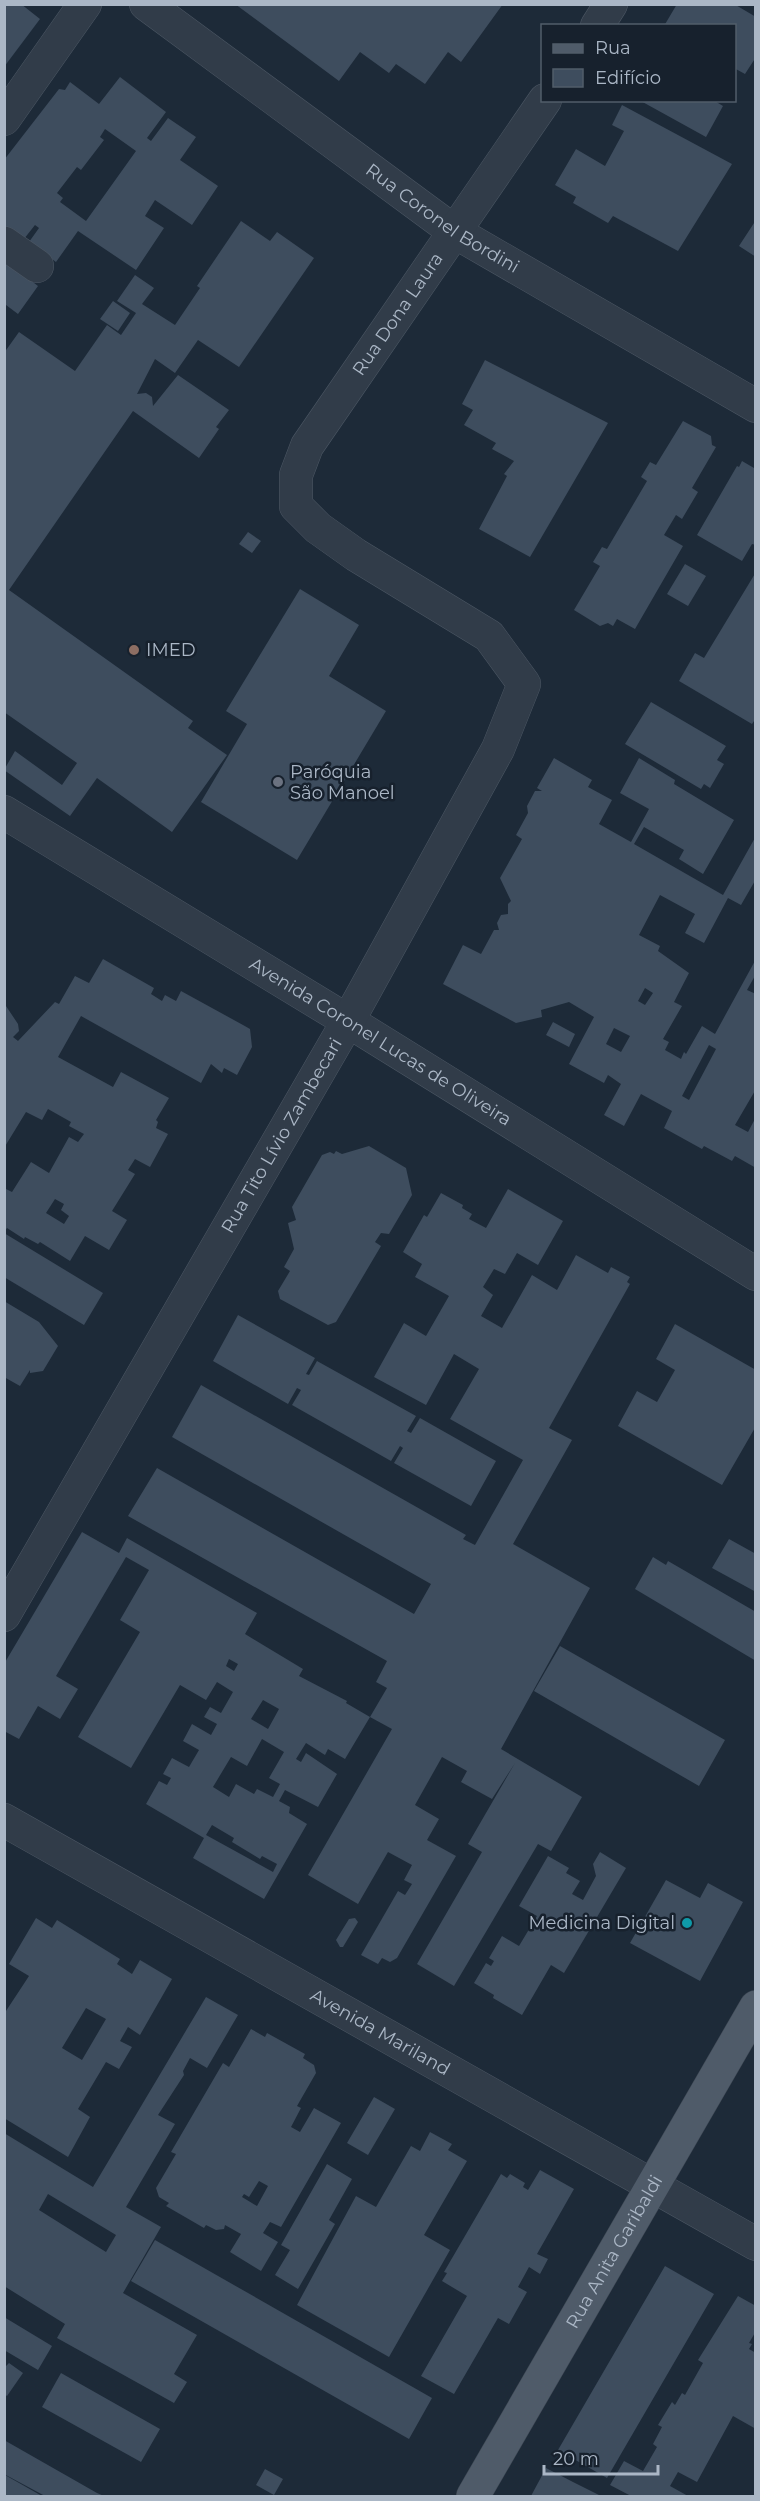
<svg xmlns="http://www.w3.org/2000/svg" width="760" height="2501" viewBox="0 0 760 2501" font-family="Montserrat,sans-serif">
<rect width="100%" height="100%" fill="#1d2a38"/>
<path fill="#3e4d5e" fill-rule="evenodd" d="M4,4H21L40,19L4,67Z
M235,4H503L461,62L448,52L425,84L396,64L389,73L360,52L339,81Z
M677,4H734L756,17V57L745,74L734,68V26H664Z
M120,77L166,112L147,138L151,141L168,118L196,137L180,160L218,186L192,225L155,200L145,216L164,228L136,270L78,231L56,262L29,242L39,228L35,225L20,244L4,231V160L59,89L65,90L70,82L99,104ZM105,129L136,151L86,221L60,202L63,198L57,193L77,167L81,170L104,140L100,137Z
M639,100H713L723,106L706,137Z
M622,105L732,164L678,251L613,216L608,223L573,203L576,197L555,185L576,149L605,166L624,131L612,125Z
M756,220V257L739,246Z
M241,221L270,241L277,232L314,258L239,367L198,340L175,373L155,359L137,394L146,393L152,397L153,406L178,375L229,410L216,427L219,429L199,458L133,411L9,590L193,721L188,728L227,755L172,832L97,778L70,816L4,770L15,751L62,785L77,763L4,712V353L19,332L75,371L107,325L121,335L136,313L117,301L135,275L154,288L142,304L175,325L200,288L197,286Z
M4,260L38,286L18,314L6,305L4,307Z
M113,301L130,313L118,331L100,319Z
M485,360L608,423L530,557L479,529L507,476L504,474L514,461L492,449L496,443L464,425L473,410L462,404Z
M683,421L711,436L712,445L716,447L692,488L698,492L682,519L676,515L664,535L683,546L635,629L617,619L613,626L608,623L600,626L574,610L600,566L593,562L602,547L607,549L647,481L641,477L650,462L656,465Z
M742,461L754,468L756,465V545L752,544L742,561L697,535L737,466L739,467Z
M248,532L261,541L252,553L239,544Z
M685,564L706,576L688,606L667,594Z
M756,572V718L752,724L679,681L695,653L704,658Z
M300,589L359,625L329,676L386,711L297,860L201,802L247,724L226,711Z
M651,702L726,746L717,760L724,764L710,788L704,784L701,789L625,744Z
M554,758L592,780L588,787L612,800L599,824L631,842L649,809L620,793L639,758L675,780L674,784L734,820L703,874L679,859L684,850L644,827L634,844L723,895L756,836V879L741,905L728,898L704,943L685,933L695,914L660,895L639,935L660,946L658,951L689,973L674,1002L682,1006L663,1039L669,1042L665,1050L681,1059L684,1052L686,1054L702,1026L715,1034L756,959V974L747,990L756,994V1089L735,1125L748,1132L756,1117V1168L735,1156L732,1161L704,1146L702,1149L664,1128L672,1111L641,1094L624,1126L604,1115L621,1084L608,1075L604,1083L569,1064L594,1017L569,1002L541,1010L542,1017L516,1023L443,984L463,945L481,954L494,930H499L497,923L501,915L508,914V904L511,901L500,878L522,839L516,835L528,813L527,806L535,791H542L537,788ZM645,988L653,993L645,1005L638,1001ZM614,1028L630,1036L621,1052L606,1044ZM709,1045L716,1049L689,1100L682,1096Z
M103,959L154,988L151,994L162,1001L165,995L176,1001L181,991L243,1025L250,1029L252,1047L237,1075L224,1068L222,1073L211,1064L201,1083L81,1016L58,1057L113,1087L121,1072L169,1098L156,1120L158,1122L156,1128L168,1134L150,1167L135,1159L128,1170L135,1174L112,1211L127,1220L109,1250L85,1236L70,1261L40,1242L38,1244L25,1237L24,1239L7,1228L4,1232V1188L12,1192L31,1162L49,1173L69,1137L78,1142L84,1134L69,1126L71,1122L48,1109L42,1120L26,1112L4,1148V1003L18,1024L19,1031L13,1037L18,1041L55,1002L59,1004L75,976L89,983ZM55,1199L64,1204L61,1210L69,1216L64,1224L46,1213Z
M553,1022L575,1034L569,1047L546,1035Z
M369,1146L406,1168L412,1195L389,1234L381,1233L375,1242L381,1246L336,1322L328,1325L280,1299L278,1291L290,1271L284,1267L294,1249L288,1223L296,1220L292,1207L322,1155L330,1152L334,1154L336,1151L342,1154Z
M508,1189L563,1221L538,1265L517,1253L505,1274L494,1269L483,1287L493,1295L481,1316L502,1328L532,1275L557,1290L576,1255L608,1273L611,1267L630,1277L627,1282L630,1284L549,1428L572,1440L513,1544L590,1588L501,1749L582,1797L551,1851L538,1844L454,1986L417,1964L482,1852L468,1844L515,1763L492,1799L461,1782L467,1771L442,1757L415,1805L439,1819L427,1840L456,1856L397,1958L390,1962L382,1958L378,1964L361,1955L398,1891L405,1895L412,1884L404,1880L412,1865L388,1852L358,1904L308,1875L392,1729L370,1717L387,1688L376,1682L387,1661L128,1516L157,1468L414,1614L431,1584L172,1437L201,1385L466,1535L463,1539L475,1545L523,1460L450,1419L479,1369L454,1354L426,1405L374,1377L404,1323L426,1336L449,1296L415,1277L422,1264L403,1252L424,1215L427,1217L441,1193L463,1205L462,1208L472,1214L469,1219L486,1228Z
M4,1233L103,1293L84,1325L4,1277Z
M4,1301L39,1322L58,1346L43,1371L30,1373V1370L20,1386L4,1377Z
M238,1315L315,1358L306,1374L309,1375L317,1361L416,1416L407,1431L411,1433L420,1418L496,1461L471,1506L394,1463L403,1448L400,1446L391,1461L292,1405L301,1390L297,1388L288,1404L213,1361Z
M675,1324L756,1370V1426L722,1485L618,1426L637,1391L657,1402L675,1370L656,1359Z
M82,1532L119,1553L127,1538L257,1613L245,1634L303,1669L299,1676L347,1701L346,1703L370,1717L345,1759L328,1749L325,1755L306,1743L296,1759L301,1762L306,1753L337,1774L318,1807L285,1790L279,1801L290,1807L289,1813L307,1824L264,1899L193,1858L204,1838L146,1804L159,1781L167,1785L171,1778L163,1774L172,1758L189,1767L199,1750L183,1741L192,1724L211,1735L217,1724L204,1717L210,1707L221,1713L233,1692L217,1682L206,1700L180,1685L131,1768L78,1737L140,1632L120,1620L149,1570L126,1557L56,1676L78,1689L60,1719L38,1706L19,1739L4,1731V1664ZM229,1659L238,1664L234,1671L226,1666ZM263,1700L279,1709L268,1729L251,1719ZM262,1739L284,1752L269,1778L280,1784L273,1797L257,1789L254,1794L236,1784L229,1797L213,1787L231,1757L247,1766ZM212,1825L234,1838L232,1842L260,1859L262,1856L277,1864L273,1872L206,1835Z
M729,1539L756,1554V1592L712,1568Z
M653,1557L666,1565L668,1561L756,1612V1661L635,1589Z
M560,1646L725,1740L699,1786L534,1691Z
M600,1852L626,1868L564,1973L551,1965L522,2015L493,1998L494,1995L474,1983L486,1963L491,1966L494,1961L489,1958L502,1936L519,1946L537,1916L519,1906L548,1856L569,1868L566,1873L580,1881L572,1894L583,1900L596,1876L593,1864Z
M666,1880L700,1898L708,1883L743,1902L700,1981L630,1943Z
M36,1918L52,1928L57,1920L120,1959L117,1964L132,1974L140,1960L172,1979L140,2035L128,2027L120,2041L132,2047L119,2069L106,2062L78,2109L90,2117L68,2157L4,2118V2014L29,1976L9,1964ZM86,2008L106,2019L82,2060L62,2048Z
M355,1918L358,1922L343,1947H340L336,1940L349,1919Z
M206,1997L238,2015L207,2068L190,2058L183,2071L184,2075L158,2115L175,2124L126,2207L161,2227L123,2293L197,2335L174,2374L187,2382L174,2403L57,2338L65,2324L4,2286V2133L93,2187ZM48,2194L116,2235L106,2252L39,2210Z
M251,2029L265,2037L267,2033L305,2054L303,2058L314,2065L316,2073L297,2106L301,2108L291,2127L300,2132L314,2108L341,2123L281,2227L270,2222L263,2233L278,2242L261,2271L230,2252L241,2234L225,2225L224,2229L216,2230L206,2225L204,2228L166,2206L169,2203L159,2197L156,2188L176,2154L171,2152L223,2063L229,2067ZM259,2181L268,2186L257,2206L242,2197L244,2194L249,2197Z
M374,2097L395,2109L368,2155L347,2143Z
M430,2132L452,2144L448,2150L467,2161L424,2235L450,2250L389,2357L297,2305L356,2196L376,2207L411,2146L420,2151Z
M327,2164L352,2179L329,2220L335,2224L298,2289L275,2275L290,2250L281,2245Z
M540,2170L574,2189L537,2254L548,2259L540,2274L529,2267L518,2287L527,2292L509,2324L498,2318L454,2394L421,2376L467,2296L442,2281L447,2273L444,2272L501,2174L507,2178L510,2174L525,2183L523,2187L528,2190Z
M155,2240L432,2398L409,2439L131,2281Z
M665,2266L714,2294L607,2478L558,2450Z
M738,2296L756,2306V2331L749,2343L752,2344L749,2349L756,2353V2429L733,2416L697,2482L678,2472L670,2486L688,2496H631L610,2485L624,2461L643,2471L657,2447L653,2444L662,2427L658,2425L672,2402L675,2405L682,2393L685,2395L703,2363L698,2360Z
M4,2317L52,2346L38,2370L4,2350Z
M9,2363L23,2373L7,2396L4,2394V2368Z
M61,2373L160,2429L141,2462L42,2407Z
M4,2440L97,2493L104,2496H45L4,2474Z
M546,2468L573,2482L601,2496H531Z
M265,2469L283,2479L274,2495L256,2485Z
M5,2475L42,2496H5Z"/>
<g fill="none" stroke-linecap="round" stroke-linejoin="round">
<g stroke="#4c5764" stroke-width="34">
<g id="minor">
<path id="s1" d="M146,4L455,232L756,406"/>
<path d="M597,26L611,4"/>
<path d="M4,119L85,4"/>
<path d="M4,243L37,266"/>
<path id="s2" d="M4,812L348,1021L756,1274"/>
<path id="s3" d="M4,1615L348,1021L498,749L524,684L489,636L356,555L318,528L296,506V475L307,446L545,100"/>
<path id="s4" d="M4,1820L756,2244"/>
</g>
</g>
<g stroke="#3b4552" stroke-width="34">
<g id="major">
<path id="s5" d="M473,2496L756,2007"/>
</g>
</g>
<use href="#minor" stroke="#313c49" stroke-width="33"/>
<use href="#major" stroke="#4f5b69" stroke-width="33"/>
</g>
<circle fill="#8d6e63" stroke="#17212d" stroke-width="2" cx="134" cy="650" r="6"/>
<circle fill="#6b7280" stroke="#17212d" stroke-width="2" cx="278" cy="782" r="6"/>
<circle fill="#0f9aa8" stroke="#17212d" stroke-width="2" cx="687" cy="1923" r="6"/>
<g text-anchor="middle" stroke-width="5" stroke-linejoin="round" paint-order="stroke">
<g font-size="18" fill="#abb7c6" stroke="#17212d">
<text dy="6" stroke="none"><textPath href="#s1" startOffset="366">Rua Coronel Bordini</textPath></text>
<text dy="6" stroke="none"><textPath href="#s3" startOffset="1582">Rua Dona Laura</textPath></text>
<text dy="6" stroke="none"><textPath href="#s2" startOffset="441">Avenida Coronel Lucas de Oliveira</textPath></text>
<text dy="6" stroke="none"><textPath href="#s3" startOffset="554">Rua Tito Lívio Zambecari</textPath></text>
<text dy="6" stroke="none"><textPath href="#s4" startOffset="432">Avenida Mariland</textPath></text>
<text dy="6" stroke="none"><textPath href="#s5" startOffset="282">Rua Anita Garibaldi</textPath></text>
</g>
<g font-size="18" fill="#abb7c6" stroke="#17212d" text-anchor="start">
<text x="146" y="656">IMED</text>
<text x="290" y="778">Paróquia<tspan x="290" dy="21">São Manoel</tspan></text>
<text x="675" y="1929" text-anchor="end">Medicina Digital</text>
</g>
</g>
<rect width="760" height="2501" fill="none" stroke="#abb7c6" stroke-width="12"/>
<rect x="541" y="24" width="195" height="78" fill="#17212d" stroke="#525d6a" stroke-width="1.5"/>
<rect x="553" y="44" width="30" height="9" fill="#4f5b69" stroke="#525d6a" stroke-width="1.5"/>
<text x="595" y="54" font-size="18" fill="#abb7c6">Rua</text>
<rect x="553" y="69" width="30" height="18" fill="#3e4d5e" stroke="#525d6a" stroke-width="1.5"/>
<text x="595" y="84" font-size="18" fill="#abb7c6">Edifício</text>
<path d="M544 2465v9h114v-9" fill="none" stroke="#abb7c6" stroke-width="3"/>
<text x="553" y="2465" font-size="18" fill="#abb7c6" stroke="#17212d" stroke-width="4.5" paint-order="stroke">20 m</text>
</svg>
